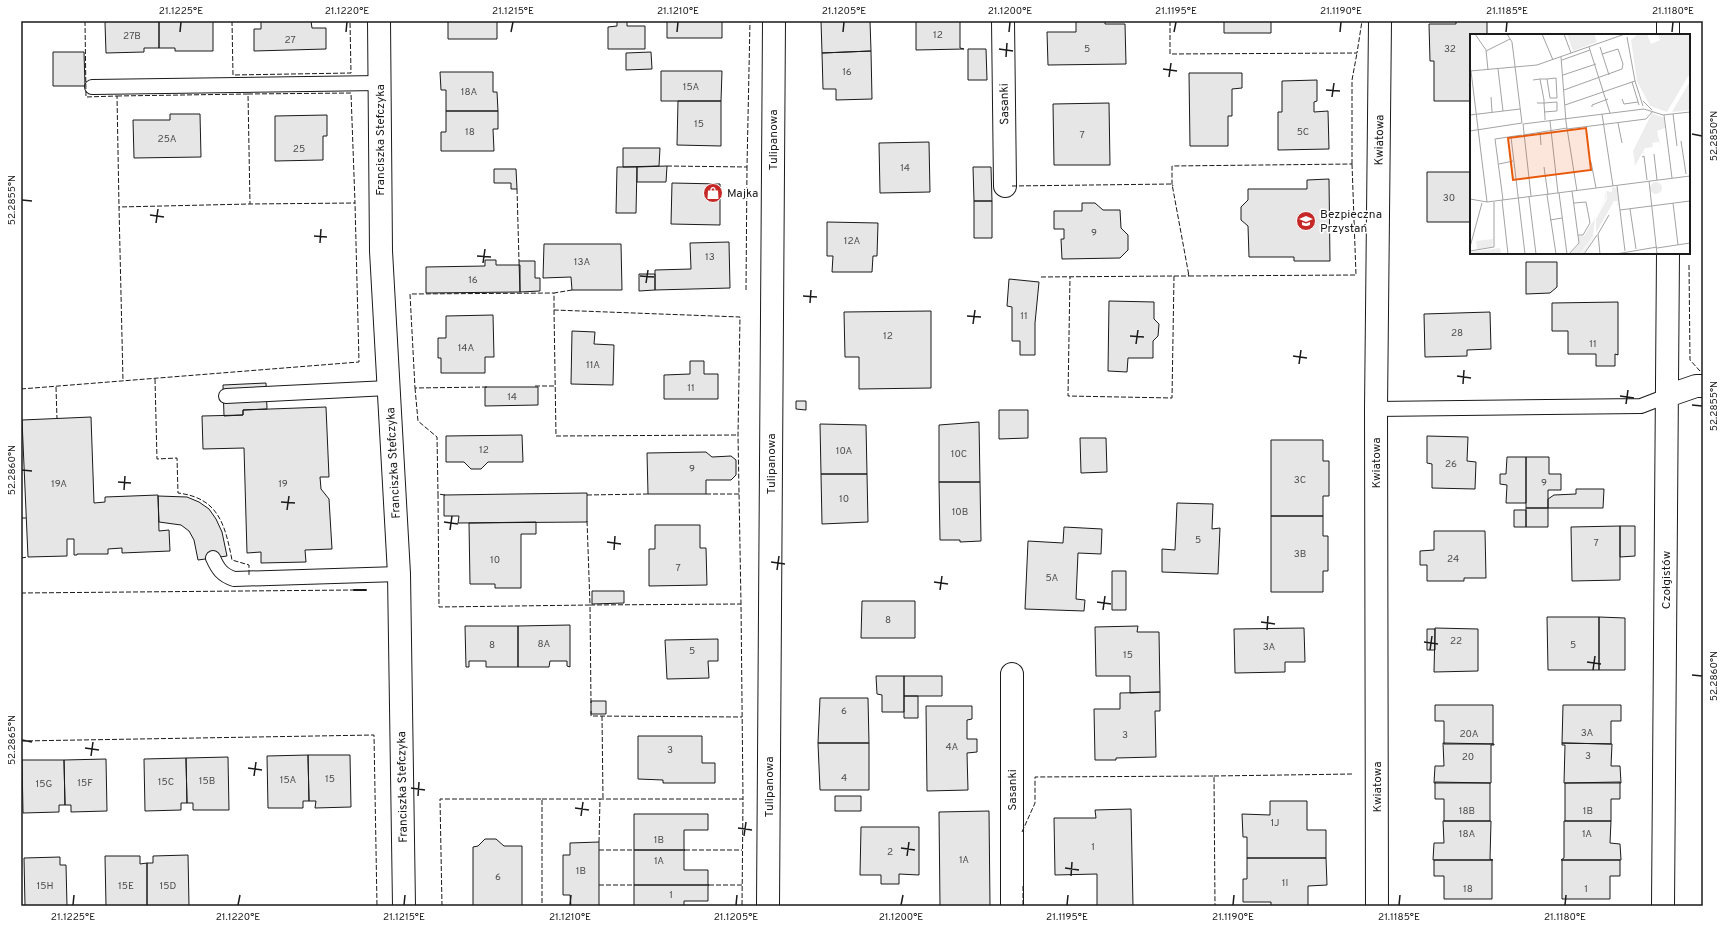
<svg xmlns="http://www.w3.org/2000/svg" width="1724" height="927" viewBox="0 0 1724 927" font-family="Overpass,sans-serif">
<rect width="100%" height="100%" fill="#fff"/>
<path fill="#e6e6e6" stroke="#1a1a1a" d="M107,21H159V48H144V52L106,53L105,23Z
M159,21H213V51H175V48H159Z
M261,21H311L312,28H326V49L254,51V29H261Z
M448,21H497V39H448Z
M617,21H627V26H645V49H608V27L617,26Z
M667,21H722V38H667Z
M821,21H870L871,51L822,53Z
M916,21H960V48L964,49L916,50Z
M1076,21H1105V24H1125L1126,64L1048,65L1047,32H1076Z
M1224,21H1271V33H1224Z
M1456,21H1487V35H1471V101H1434V61H1430L1429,24H1456Z
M968,49H986L987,80H968Z
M871,51L872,99L836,100V89H823L822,53Z
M53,52H84L85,86H53Z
M651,52L652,69L626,70V53Z
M661,71H722L721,101H661Z
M440,72H493V92H497L498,111H446V90H441Z
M1189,73H1242V88L1232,89V116H1228V146H1190Z
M1317,80V101L1314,102V112L1328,111L1329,149L1278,150V112H1282V81Z
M678,101H721V146L677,145Z
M1109,103L1110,165H1054L1053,104Z
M446,111H498V129H493L494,151H441V132H446Z
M170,114H200L201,157L134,158L133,120H170Z
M327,115V136H323V160L275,161V116Z
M929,142L930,192L880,193L879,143Z
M623,148H660L659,166L623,167Z
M667,166L666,182H637V167Z
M617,167H637L636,213H616Z
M973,167H991L992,201H974Z
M494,169H516L517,189H511V183H494Z
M1427,172H1471V222H1427Z
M1329,179L1330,261H1294V257H1249L1248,226L1241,220V207L1248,200V189H1307V180Z
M672,183L720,184V225L671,224Z
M974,201H992V238H974Z
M1082,203H1095L1103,210H1120L1121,228L1128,235V250L1120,258L1062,259L1061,239H1064V229H1054V211H1082Z
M827,222L878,223L877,256H873L872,272H832L833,256H827Z
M729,242L730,288L655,290V270L691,269L690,243Z
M544,244H621L622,290H572L571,277L543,278Z
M485,260H496V265H520V292L426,293V267L485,266Z
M519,261H535V278H540V291L520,292Z
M1526,262H1557V287L1550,293L1526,294Z
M639,274H655V290L639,291Z
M1009,279L1039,282L1035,323V355H1020V341H1012V307L1007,306Z
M1109,301L1154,302V319L1159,324L1158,336L1153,341V358H1128L1127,372L1108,371Z
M1618,302V355L1615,354V366H1596V354H1568V331H1552V303Z
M931,311V388L859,389V357H845L844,312Z
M1490,312L1491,349L1467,350V356L1425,357L1424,314Z
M493,315L494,357H485V373H441V358H438V338H446V316Z
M572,331L595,332L594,344L614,345L613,385L571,384Z
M690,361H704V374H718V399H664V375L690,374Z
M266,383L267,409L243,410V415L224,416L223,385Z
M485,387H538V405L485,406Z
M796,401H806V410L796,409Z
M326,407L329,477H320L321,489L329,499L332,549L305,550L306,562L261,563V552L247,553L244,448L203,449L202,416L243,415V410Z
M999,410H1028V438L999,439Z
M91,417L94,503L105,502V497L158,495L159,531L169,530L170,551L122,553V548L108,549V554H77V555H74V539H67V556L28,557L22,420Z
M979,422L980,482H939V425Z
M820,424L866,425L867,474H821Z
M522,435L523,462H488L481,469H471L464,462H446V436Z
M1427,436L1468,437L1467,461L1476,462L1475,489L1432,488V464L1427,463Z
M1080,438H1106L1107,472L1081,473Z
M1271,440H1323V461H1329V496H1323V516H1271Z
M706,452L712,457L731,456L736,460V475L731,480H706V494H648L647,453Z
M1507,457H1526V503H1506L1507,485L1500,484V474H1506Z
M1526,457H1549V474H1561V490H1548V508H1526Z
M821,474H867L868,522L822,524Z
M939,482H980L981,541L960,542V540H940Z
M1576,489H1604L1603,508H1548V499L1554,495L1576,494Z
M587,493V522L458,523L459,516H444V495Z
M158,496L187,497L199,502L209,509L216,519L222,532L227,556L198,560L194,540L189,531L181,525L159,522Z
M1177,503L1213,504L1212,529L1220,528L1218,574L1162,572V549L1175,550Z
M1526,508H1548V527H1526Z
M1514,510H1526V527H1514Z
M1271,516H1323V536H1328V571H1323V592H1271Z
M536,522V534H521V588H495V584H470L469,523Z
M655,525H700V548H706L707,585L649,586V549H655Z
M1620,526V580L1572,581L1571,527Z
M1620,526H1635V556L1620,557Z
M1064,527L1102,529L1101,554L1078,553L1076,599L1085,600L1084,611L1025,609L1028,541L1063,543Z
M1434,531H1485L1486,578H1464V581H1427V565H1420V551L1434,550Z
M1112,571H1126V610H1112Z
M592,591H624V603L592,604Z
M862,601H915V638H861Z
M1547,617H1599V670H1548Z
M1599,617L1625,618V670H1599Z
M570,625V667L567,666V661H550L549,667H518V626Z
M465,626H518V667H486V661H469V667H466Z
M1138,626L1137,632H1159L1160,692L1130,693V676H1096L1095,627Z
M1304,628L1305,662H1285V672L1235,673L1234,629Z
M1435,628L1478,629V671L1434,672Z
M1427,629H1435V650H1427Z
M718,639V661H708L709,678L667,679L665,640Z
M876,676H904V712H882V695L877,694Z
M904,676H942V696H904Z
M1160,692V711H1155L1156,757L1116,758V760H1095L1094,709H1120V693Z
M904,696H918V718H904Z
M820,698H868L869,743H818Z
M591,701H606V714H591Z
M1435,705H1493V744H1444V721H1435Z
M1563,705H1621V721H1611V744L1562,743Z
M926,706H972V719L967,720V739H977V752L967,753L968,790L927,791Z
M638,736H702V763H715V783H663V780L638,779Z
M818,743H869V790H820Z
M1443,743L1494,744V745H1491V783H1434L1435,766H1444Z
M1562,743L1612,744L1611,766H1620L1621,783H1564L1565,745H1562Z
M308,755H350L351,807L315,808L316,801H309Z
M308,755L309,801H303V808H268L267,756Z
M228,757L229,810H193V803H187L186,758Z
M186,758L187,803H181V810L145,811L144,759Z
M106,759L107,811L71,812V805H65L64,760Z
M22,760H64L65,805H59V812L23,813Z
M1435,782L1490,783V821H1444V799H1435Z
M1620,782V799H1611V821H1565V783Z
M835,796H861V811H835Z
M1270,801H1307V830H1326V858H1247V837H1243L1242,814L1270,815Z
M1131,809L1133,906H1097V874L1055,875L1054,818H1096L1095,810Z
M989,811L990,906H940L939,812Z
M634,814H708V830H684V849L685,850H634Z
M1443,821H1491L1490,859L1493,860H1433L1434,843H1444Z
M1564,821H1611L1610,843L1620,844L1621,860H1561L1564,858Z
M861,827H919V875L899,874V884H881V875H860Z
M485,839H496L504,846H522V906H473V847L478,846Z
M599,842V906H571L570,895H563V855H570V843Z
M634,850H685L684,851V870H708V885H709H634Z
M188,855L189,906H147V863H153V856Z
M105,856H140V864L147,863V906H106Z
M60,857V865H66L67,906H25L24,858Z
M1247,858H1326L1327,885L1308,886V906H1271V902H1243V879H1247Z
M1434,860H1492V899H1444V876H1434Z
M1562,860H1620V876H1610V899H1562Z
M634,885H709L708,886V901H684V906H634Z"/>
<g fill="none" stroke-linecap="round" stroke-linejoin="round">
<g stroke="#1a1a1a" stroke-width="16">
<path id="lane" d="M92,87L380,83
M226,396L388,388
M1376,409L1641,406L1667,396
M213,558C218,569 222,575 234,579L399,574"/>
</g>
<g stroke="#1a1a1a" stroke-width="24">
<path id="street" d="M379,21L381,251L399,574L404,906
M1003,21L1005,186
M1668,35V21
M1667,396L1696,386H1703
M768,906L774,21
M1012,906V674
M1663,906L1668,253"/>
</g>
<g stroke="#1a1a1a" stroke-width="24">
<path id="secondary" d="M1377,906L1376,409L1380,21"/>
</g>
<use href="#lane" stroke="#fff" stroke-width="14"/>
<use href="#street" stroke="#fff" stroke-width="22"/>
<use href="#secondary" stroke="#fff" stroke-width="22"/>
<path stroke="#1a1a1a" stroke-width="1" stroke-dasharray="5 2" stroke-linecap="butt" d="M85,21L86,97L117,96L119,207
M232,21L233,75L351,73L350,21
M1170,21V54L1357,53L1362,21
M248,94L351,93L355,203L250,204
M117,96L248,94L250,204L119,207L123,381
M1352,164L1356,275L1189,276L1172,184V166Z
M1352,164V80L1357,53
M667,166L747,167L750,21
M1012,186L1172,184L1173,186
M517,189L519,261
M1689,265L1690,360L1700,371H1703
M1174,276H1189L1188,274
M1041,277L1174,276L1172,398L1068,396L1070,277
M572,290L554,293V310L740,317L738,435L741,604
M746,290L747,167
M554,310L556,436L738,435
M155,379L157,459L177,458L178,493C219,498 225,525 232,560L249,565V575
M535,386H555
M56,387L57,419
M487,387L415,388L410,294L554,293
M415,388L418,421L437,437L438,494
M21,389L359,362L355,203
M706,494H739
M445,495L438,494L439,607L590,605L587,520
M587,495L648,494
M21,518H26
M21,558L28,557
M21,593L354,590
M591,703L590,605L741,604L743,799
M591,711V716L742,717
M602,716L603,799
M21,741L374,735L377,906
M1214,776L1353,774
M542,799H600
M1022,832L1035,803V777L1214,776L1215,906
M599,842L600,799H743L742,906
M599,850H634
M685,850H742
M599,885H634
M709,885H742
M1023,886V906
M442,906L440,799H542V906"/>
<path stroke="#1a1a1a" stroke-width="2" d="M354,590H366"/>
</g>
<path fill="none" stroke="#1a1a1a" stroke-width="1.5" d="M180,32L181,22M346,32L347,22M511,32L513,22M677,32L678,22M843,32L844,22M1009,32L1010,22M1174,32L1176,22M1340,32L1341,22M1506,32L1507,22M1672,32L1673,22M999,49L1013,51M1006,57L1007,43M1163,69L1177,71M1169,77L1171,63M1326,90L1340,91M1332,97L1334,83M1692,134L1702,136M22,200L32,201M150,215L164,217M156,223L158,209M314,236L327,237M320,243L321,229M477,256L491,257M483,263L485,249M640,276L654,277M646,283L648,270M803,296L817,297M810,303L811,290M967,316L981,317M973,324L975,310M1130,336L1144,337M1136,344L1138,330M1293,356L1307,358M1299,364L1301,350M1457,376L1471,378M1463,384L1464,370M1620,396L1634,398M1626,404L1628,390M1692,405L1702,406M22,470L32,471M118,482L131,483M124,490L125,476M281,502L295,503M287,510L289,496M444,522L458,524M450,530L452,516M607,542L621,544M614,550L615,536M771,562L785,564M777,570L779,556M934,582L948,584M940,590L942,576M1097,602L1111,604M1103,610L1105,596M1261,622L1275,624M1267,630L1268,616M1424,642L1438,644M1430,650L1432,636M1587,662L1601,664M1593,670L1595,656M1692,675L1702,676M22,740L32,742M85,748L99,750M91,756L93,742M248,768L262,770M254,776L256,762M411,788L425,790M418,796L419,782M575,808L589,810M581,816L583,802M738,828L752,830M744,836L746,822M901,848L915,850M907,856L909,842M1065,868L1079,870M1071,876L1072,862M73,905L74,895M238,905L240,895M404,905L405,895M570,905L571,895M736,905L737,895M901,905L903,895M1067,905L1068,895M1233,905L1234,895M1399,905L1400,895M1565,905L1566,895"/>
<defs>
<g id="shop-disc" transform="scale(1)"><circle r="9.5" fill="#c62828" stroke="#fff"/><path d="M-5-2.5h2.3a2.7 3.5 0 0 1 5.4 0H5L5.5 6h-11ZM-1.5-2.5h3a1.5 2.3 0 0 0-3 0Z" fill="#fff"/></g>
<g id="school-disc" transform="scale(1)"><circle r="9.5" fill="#c62828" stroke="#fff"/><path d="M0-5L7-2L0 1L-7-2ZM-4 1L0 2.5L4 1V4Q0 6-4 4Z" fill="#fff"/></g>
</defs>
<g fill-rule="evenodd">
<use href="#shop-disc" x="713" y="193"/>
<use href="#school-disc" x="1306" y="221"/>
</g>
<g text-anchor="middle" stroke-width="3" stroke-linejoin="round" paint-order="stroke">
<g font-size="10" fill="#4d4d4d">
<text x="938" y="38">12</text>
<text x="132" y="39">27B</text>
<text x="290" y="43">27</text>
<text x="1087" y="52">5</text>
<text x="1450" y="52">32</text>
<text x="847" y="75">16</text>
<text x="691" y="90">15A</text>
<text x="469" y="95">18A</text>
<text x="699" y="127">15</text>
<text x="470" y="135">18</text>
<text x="1303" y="135">5C</text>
<text x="1082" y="138">7</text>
<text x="167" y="142">25A</text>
<text x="299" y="152">25</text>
<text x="905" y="171">14</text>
<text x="1449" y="201">30</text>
<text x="1094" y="236">9</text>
<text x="852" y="244">12A</text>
<text x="710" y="260">13</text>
<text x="582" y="265">13A</text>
<text x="473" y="283">16</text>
<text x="1024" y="319">11</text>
<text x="1457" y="336">28</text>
<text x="888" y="339">12</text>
<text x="1593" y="347">11</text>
<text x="466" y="351">14A</text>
<text x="593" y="368">11A</text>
<text x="691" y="391">11</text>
<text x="512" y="400">14</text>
<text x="484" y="453">12</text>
<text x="844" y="454">10A</text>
<text x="959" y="457">10C</text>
<text x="1451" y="467">26</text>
<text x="692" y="472">9</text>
<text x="1300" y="483">3C</text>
<text x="1544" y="486">9</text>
<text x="59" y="487">19A</text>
<text x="283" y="487">19</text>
<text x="844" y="502">10</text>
<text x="960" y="515">10B</text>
<text x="1198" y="543">5</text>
<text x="1596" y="546">7</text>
<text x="1300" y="557">3B</text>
<text x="1453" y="562">24</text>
<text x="495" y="563">10</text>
<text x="678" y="571">7</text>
<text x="1052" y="581">5A</text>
<text x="888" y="623">8</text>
<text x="1456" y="644">22</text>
<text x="544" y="647">8A</text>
<text x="492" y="648">8</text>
<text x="1573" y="648">5</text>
<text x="1269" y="650">3A</text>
<text x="692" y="654">5</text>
<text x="1128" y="658">15</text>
<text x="844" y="714">6</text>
<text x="1587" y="736">3A</text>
<text x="1469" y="737">20A</text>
<text x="1125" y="738">3</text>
<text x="952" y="750">4A</text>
<text x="670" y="753">3</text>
<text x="1588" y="759">3</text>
<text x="1468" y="760">20</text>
<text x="844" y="781">4</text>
<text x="330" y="782">15</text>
<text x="288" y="783">15A</text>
<text x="207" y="784">15B</text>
<text x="166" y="785">15C</text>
<text x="85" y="786">15F</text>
<text x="44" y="787">15G</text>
<text x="1467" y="814">18B</text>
<text x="1588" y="814">1B</text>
<text x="1275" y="826">1J</text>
<text x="1467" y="837">18A</text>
<text x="1587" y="837">1A</text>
<text x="659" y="843">1B</text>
<text x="1093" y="850">1</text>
<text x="890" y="855">2</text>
<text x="964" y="863">1A</text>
<text x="659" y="864">1A</text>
<text x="581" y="874">1B</text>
<text x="498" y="880">6</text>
<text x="1285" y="886">1I</text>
<text x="45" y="889">15H</text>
<text x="126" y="889">15E</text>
<text x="168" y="889">15D</text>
<text x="1468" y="892">18</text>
<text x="1586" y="892">1</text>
<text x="671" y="898">1</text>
</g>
<g font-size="12" fill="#1a1a1a" stroke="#fff">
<text transform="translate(1004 104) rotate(-91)" y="4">Sasanki</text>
<text transform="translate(380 140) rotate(-90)" y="4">Franciszka Stefczyka</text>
<text transform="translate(773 140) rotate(-90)" y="4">Tulipanowa</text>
<text transform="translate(1379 140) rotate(-89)" y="4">Kwiatowa</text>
<text transform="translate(393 463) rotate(-93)" y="4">Franciszka Stefczyka</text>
<text transform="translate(1376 463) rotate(-90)" y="4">Kwiatowa</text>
<text transform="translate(771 464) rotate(-90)" y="4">Tulipanowa</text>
<text transform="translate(1666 580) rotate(-90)" y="4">Czołgistów</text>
<text transform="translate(402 787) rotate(-91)" y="4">Franciszka Stefczyka</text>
<text transform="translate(769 787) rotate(-90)" y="4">Tulipanowa</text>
<text transform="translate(1377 787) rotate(-90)" y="4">Kwiatowa</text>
<text transform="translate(1012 790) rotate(-90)" y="4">Sasanki</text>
</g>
<g font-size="12" fill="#1a1a1a" stroke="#fff" text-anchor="start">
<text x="727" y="197">Majka</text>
<text x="1320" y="218">Bezpieczna<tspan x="1320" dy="14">Przystań</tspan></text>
</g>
</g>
<g transform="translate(1470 34)">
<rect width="220" height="220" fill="#fff"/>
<path d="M97,0H124L127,8L103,17ZM168,0H177L181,10L190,6L188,0H220V39L197,78L180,72L167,47L161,6ZM220,47V76L202,78ZM182,79L194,84L195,94L187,97L191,114L189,108L182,109L183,113L175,114L173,118L175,120L172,119L165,132L163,117ZM180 154a6 6 0 1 1 12 0a6 6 0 1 1-12 0ZM142,153L147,154L149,171L147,172L148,167H144L122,206L113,220H111L126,199V185L137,165L136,157L142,158ZM135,158L136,164L135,166L125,184L123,202L110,220H100L109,210V202H114L124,186L135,165ZM23,205L22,213L7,215L6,207ZM30,214L31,220H0V218Z" fill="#ededed"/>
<path fill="none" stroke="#a3a3a3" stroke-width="1" d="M5,0L16,16L18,36M37,0L42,8L52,89M72,0L83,26M94,0L101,19M157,3L165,47L173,72M119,13L140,79M130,13L139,41M16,17L40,5M91,23L96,88L107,157M92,26L120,16M28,35L33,77M0,37L67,31L155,0M1,37L17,168M93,41L126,30M70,45H77L80,64H87L86,44L77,45M63,46L70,45L74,66V69H67M162,48L169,71M94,56L152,35L153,30L148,15L132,20M21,63L22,78M152,65L154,70L168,68M173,67L182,76M95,71L165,47M122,73V71L138,65M74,78L87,77V68L74,69L75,84V86M132,80L143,152M203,80L207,112M0,81L50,75M194,81L202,144M80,87L88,159M148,89L152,109M53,90L174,75L193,81L220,78M53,90L61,162M97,95L176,85L183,77M0,97L52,89M70,98L71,111M53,101L97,94M41,103L55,220M211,107L216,140M184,120L187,146M172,123L174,122L177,146M121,128L126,154M29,130L43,127M74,133L78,161M179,147L187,220M147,152L155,217M89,159L97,220M77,161L86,220M59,163L66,220M0,165L17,168L220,142M32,166L38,220M33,166L25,105L52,101M104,169L116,168L120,189L113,201H108M203,169L208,211M160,175L166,215M150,176L220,167M80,186L92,184M0,213L12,169M187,214L220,209M0,217L24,213V168M99,220L109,209L102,157M114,220L127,201M130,220L128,200L139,181M146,220L187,213"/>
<path fill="#e8590c" fill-opacity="0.15" stroke="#e8590c" stroke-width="2" d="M116,94L121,136L43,146L38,104Z"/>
<rect width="220" height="220" fill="none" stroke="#1a1a1a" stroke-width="2"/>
</g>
<rect width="1724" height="927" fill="none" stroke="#ffffff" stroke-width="44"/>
<rect x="22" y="22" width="1680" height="883" fill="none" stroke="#1a1a1a" stroke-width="1.5"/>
<g font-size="10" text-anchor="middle" fill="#1a1a1a">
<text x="181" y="14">21.1225°E</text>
<text x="347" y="14">21.1220°E</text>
<text x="513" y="14">21.1215°E</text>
<text x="678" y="14">21.1210°E</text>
<text x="844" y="14">21.1205°E</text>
<text x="1010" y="14">21.1200°E</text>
<text x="1176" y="14">21.1195°E</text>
<text x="1341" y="14">21.1190°E</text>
<text x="1507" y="14">21.1185°E</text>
<text x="1673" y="14">21.1180°E</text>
<text transform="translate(1713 136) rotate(-90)" y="4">52.2850°N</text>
<text transform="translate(11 200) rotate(-90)" y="4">52.2855°N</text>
<text transform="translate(1713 406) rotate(-90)" y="4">52.2855°N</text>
<text transform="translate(11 470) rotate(-90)" y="4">52.2860°N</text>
<text transform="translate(1713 676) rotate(-90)" y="4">52.2860°N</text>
<text transform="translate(11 740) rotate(-90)" y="4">52.2865°N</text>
<text x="73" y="920">21.1225°E</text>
<text x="238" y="920">21.1220°E</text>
<text x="404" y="920">21.1215°E</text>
<text x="570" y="920">21.1210°E</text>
<text x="736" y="920">21.1205°E</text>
<text x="901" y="920">21.1200°E</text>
<text x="1067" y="920">21.1195°E</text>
<text x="1233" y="920">21.1190°E</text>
<text x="1399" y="920">21.1185°E</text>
<text x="1565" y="920">21.1180°E</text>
</g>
</svg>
